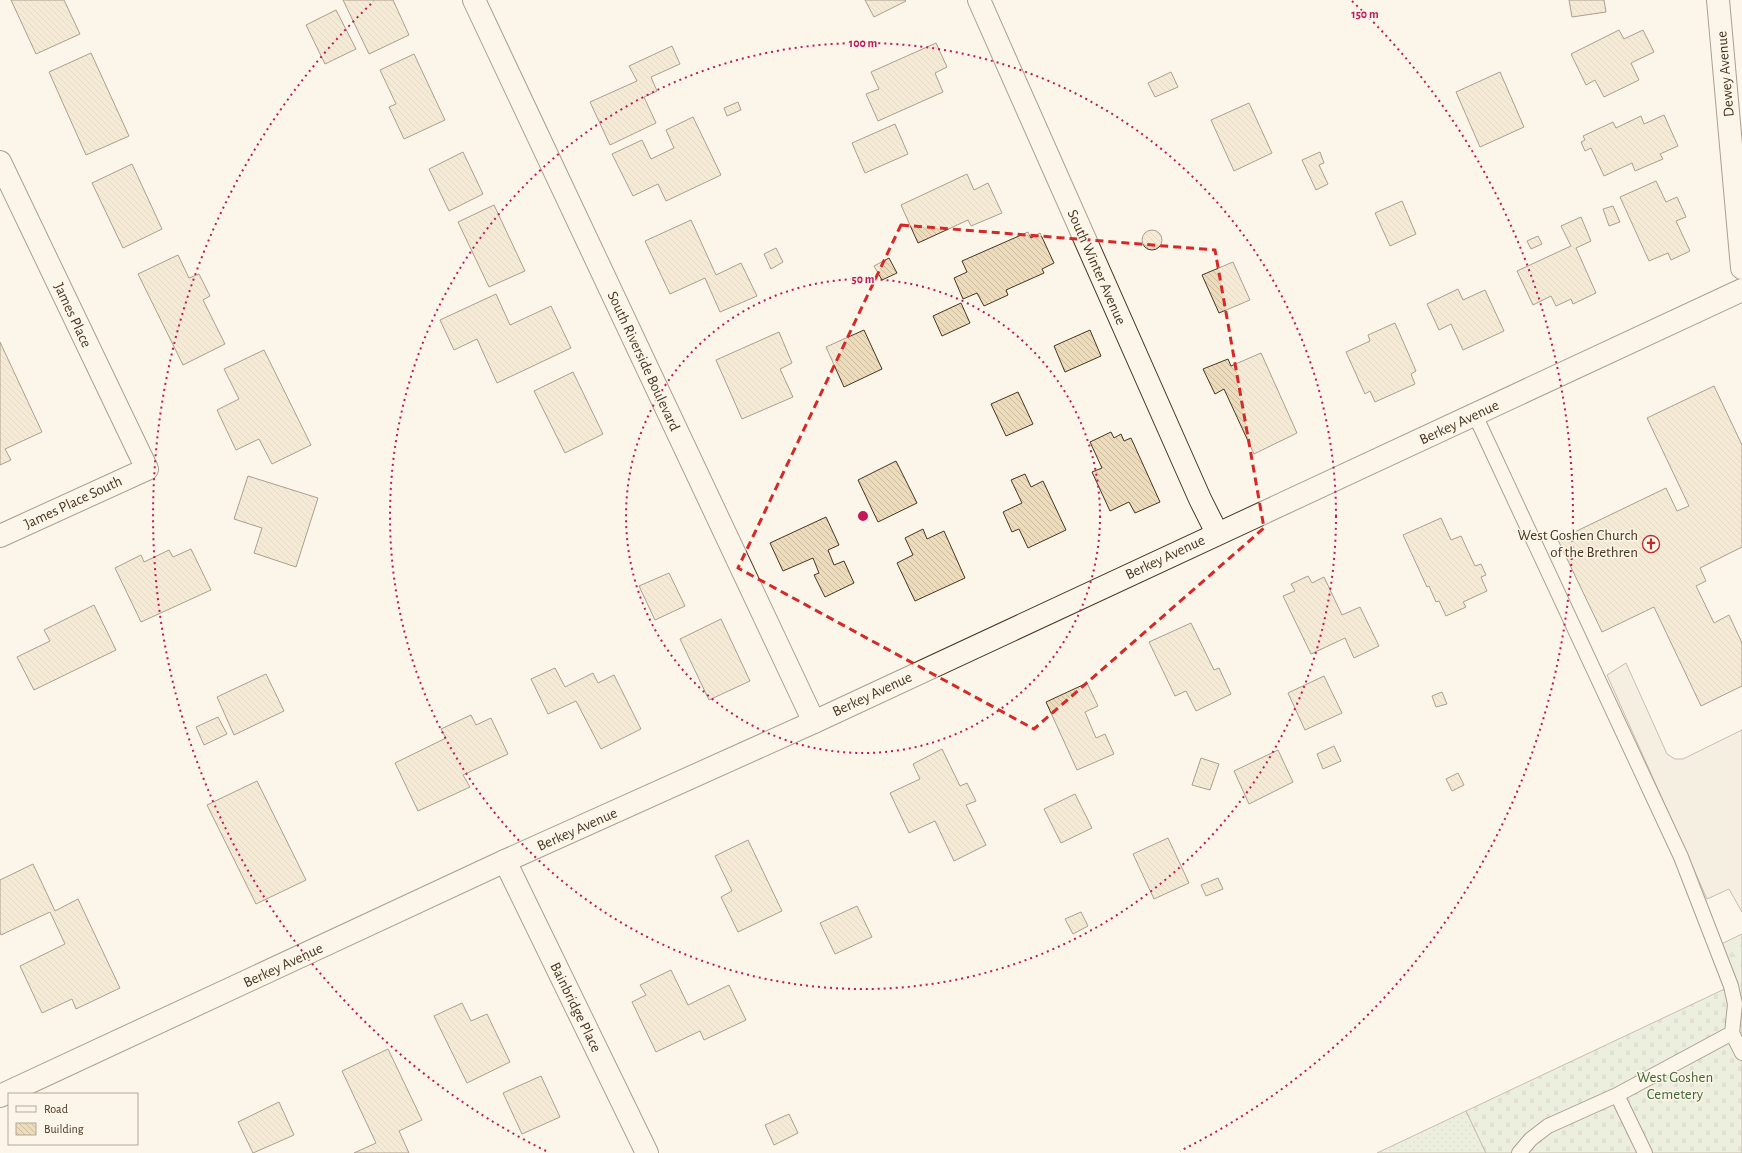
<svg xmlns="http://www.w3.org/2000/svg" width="1742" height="1153" viewBox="0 0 1742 1153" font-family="'Alegreya Sans',sans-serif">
<defs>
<pattern id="grass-dots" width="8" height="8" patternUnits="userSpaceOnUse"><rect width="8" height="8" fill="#dce7d0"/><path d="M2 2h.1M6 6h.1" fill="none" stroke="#bec7b2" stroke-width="1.8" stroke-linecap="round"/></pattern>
<pattern id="forest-firs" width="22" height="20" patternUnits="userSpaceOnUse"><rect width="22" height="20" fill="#dce7d0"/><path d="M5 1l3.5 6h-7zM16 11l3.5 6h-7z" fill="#bec7b2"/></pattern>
<pattern id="cemetery-stones" width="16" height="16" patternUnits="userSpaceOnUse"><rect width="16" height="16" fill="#dce7d0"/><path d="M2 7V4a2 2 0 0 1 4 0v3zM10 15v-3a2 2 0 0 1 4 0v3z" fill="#bec7b2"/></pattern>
<pattern id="building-back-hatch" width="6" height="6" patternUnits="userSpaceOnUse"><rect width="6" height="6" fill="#ecdcbc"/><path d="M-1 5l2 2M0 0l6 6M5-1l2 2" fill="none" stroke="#ccbda1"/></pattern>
</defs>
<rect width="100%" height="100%" fill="#fbf6e9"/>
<path fill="url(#grass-dots)" stroke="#887966" d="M1466,1111L1486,1153H1377Z"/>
<path fill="url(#forest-firs)" stroke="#887966" d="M1742,934V1053L1735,1004L1717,946Z"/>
<path fill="url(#cemetery-stones)" stroke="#887966" d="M1731,986L1742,1053V1153H1486L1466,1111Z"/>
<path fill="#ede7d9" stroke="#887966" d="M1626,663L1667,754L1675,759H1683L1742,730V912L1729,889L1707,899L1607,675Z"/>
<path fill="url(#building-back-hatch)" stroke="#4a3520" d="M11,0H64L80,34L36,54Z
M343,0H393L409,35L369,54Z
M865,0H905L906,1L874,17Z
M1569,0H1604L1606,12L1572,17Z
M336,10L356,49L325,64L306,25Z
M1619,30L1624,39L1643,30L1654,52L1631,63L1639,80L1604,97L1595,80L1586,85L1571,54Z
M936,43L947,67L935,73L943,92L878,121L866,94L879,89L871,72Z
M672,46L680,64L651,77L657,91L644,97L656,123L610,145L590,102L637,81L629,66Z
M91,53L129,136L86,155L49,72Z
M414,54L445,120L404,139L389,107L396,104L380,70Z
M1171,72L1178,87L1155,97L1148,83Z
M1500,72L1524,127L1480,147L1456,92Z
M738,102L741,110L727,116L724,108Z
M1249,103L1272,153L1234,171L1211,120Z
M1664,115L1678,146L1660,154L1663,159L1635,171L1632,163L1604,176L1591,148L1585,151L1581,142L1585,140L1583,136L1613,122L1616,128L1641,116L1644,124Z
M693,117L721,175L666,201L658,184L633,196L612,154L642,140L651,159L674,148L666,130Z
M895,124L908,154L865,173L852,143Z
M463,152L483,194L449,211L429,169Z
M1320,152L1324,163L1319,165L1328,184L1316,190L1302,160Z
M132,164L162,229L123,248L92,183Z
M967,174L974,190L988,183L1002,213L971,226L968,220L918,243L901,205Z
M1656,181L1666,202L1677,197L1686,217L1676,221L1690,251L1671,260L1668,253L1649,261L1620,197Z
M1402,201L1416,234L1390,246L1375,213Z
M494,205L525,271L489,287L458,222Z
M1613,206L1620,222L1609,226L1603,209Z
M1581,217L1591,241L1576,248L1596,293L1573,304L1571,299L1556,306L1551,296L1533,305L1517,271L1571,246L1561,226Z
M691,220L716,275L741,263L757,296L720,312L705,278L670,294L645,241Z
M1142 240a10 10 0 1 1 20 0a10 10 0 1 1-20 0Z
M1028,232L1031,238L1040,233L1054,263L1042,269L1044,273L1006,290L1008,295L984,306L977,293L963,299L954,278L967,272L962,261Z
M1538,236L1542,244L1531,249L1527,241Z
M776,248L783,262L771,269L764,254Z
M178,255L189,278L199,274L210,296L203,300L225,344L183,365L138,274Z
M889,258L897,273L882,280L874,266Z
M1233,262L1250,300L1219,313L1202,275Z
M1458,289L1463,300L1485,290L1504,331L1463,350L1451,324L1439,330L1427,304Z
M496,294L510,325L551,306L571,348L497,383L477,339L454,350L440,320Z
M961,303L970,323L942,336L933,316Z
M1395,323L1416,371L1411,374L1415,384L1375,402L1370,391L1365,394L1346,352L1370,341L1368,335Z
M864,330L882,369L844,387L826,347Z
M1090,330L1101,356L1065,372L1054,346Z
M779,332L792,363L780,369L793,397L742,419L716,360Z
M0,342L42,432L5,449L11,460L0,465Z
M264,350L311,445L272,464L259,439L236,450L217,410L239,399L224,369Z
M1261,353L1297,433L1254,454L1224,389L1215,394L1203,369L1228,359L1231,366Z
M573,372L603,434L565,453L534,391Z
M1714,386L1742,445V547L1700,568L1706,581L1696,586L1714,623L1729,615L1742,643V686L1701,706L1654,607L1602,632L1558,540L1666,488L1677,511L1689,506L1647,418Z
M1018,392L1033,424L1006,436L991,404Z
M1111,432L1114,438L1121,434L1124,441L1131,438L1160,502L1135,513L1129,502L1110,511L1092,472L1102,468L1090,442Z
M896,461L917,503L878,522L858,480Z
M1025,474L1031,487L1043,481L1066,530L1028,548L1019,529L1012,532L1003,512L1022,503L1011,480Z
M248,476L318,498L296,567L254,553L262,528L234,519Z
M826,517L839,545L828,550L834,565L844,561L854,583L825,597L814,575L819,573L813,558L783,571L770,543Z
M1441,518L1451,540L1461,536L1475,566L1481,564L1486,575L1481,577L1487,591L1463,602L1466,607L1446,616L1439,601L1436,602L1429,586L1427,587L1403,535Z
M923,529L927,539L944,531L965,578L915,601L897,563L913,555L905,538Z
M191,549L211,590L141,622L115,568L141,555L144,562L169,550L173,557Z
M669,573L685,606L655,620L639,586Z
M1308,576L1312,583L1324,577L1342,615L1360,607L1379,646L1354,658L1345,638L1311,654L1283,596L1295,591L1291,584Z
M94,605L116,650L34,690L17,657L50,641L44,630Z
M721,619L750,681L709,700L680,639Z
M1191,623L1214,670L1219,668L1231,694L1196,711L1186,691L1175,696L1149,642Z
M555,668L565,687L593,673L598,683L614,675L641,729L601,749L576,701L548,714L531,679Z
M266,674L284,711L234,735L217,697Z
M1324,676L1342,713L1305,730L1288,693Z
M1087,683L1098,706L1085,712L1096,738L1105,734L1114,754L1077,770L1046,702Z
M1442,692L1447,704L1436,707L1432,696Z
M471,715L476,725L491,718L508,754L463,775L470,787L418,811L395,763L446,738L441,729Z
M218,717L227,734L204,745L196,727Z
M1334,746L1341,761L1323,769L1317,754Z
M942,749L960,786L967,783L976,801L966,805L986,845L954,861L935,821L909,833L890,793L920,779L913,764Z
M1278,750L1293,782L1249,804L1234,771Z
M1201,758L1219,764L1210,790L1192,785Z
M1458,773L1464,785L1452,791L1446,779Z
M257,781L306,880L256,904L207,805Z
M1075,794L1092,828L1061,843L1044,809Z
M1168,838L1189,883L1154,899L1133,854Z
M748,840L782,911L738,932L721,897L732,891L715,856Z
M33,864L55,911L78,899L120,988L76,1009L72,999L42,1013L20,966L65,944L50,912L1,935L0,932V880Z
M1218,878L1223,889L1206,896L1201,885Z
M857,906L872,937L835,954L820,923Z
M1081,912L1088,926L1073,934L1065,919Z
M671,970L688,1005L729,985L746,1020L704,1040L700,1031L656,1052L632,1002L646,995L640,985Z
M462,1003L471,1021L487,1014L510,1062L467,1083L434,1016Z
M388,1049L422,1120L399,1131L409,1153H354L376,1143L342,1071Z
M541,1076L560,1117L522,1134L503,1093Z
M279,1102L294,1135L253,1153L238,1122Z
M789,1114L798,1133L774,1145L765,1125Z"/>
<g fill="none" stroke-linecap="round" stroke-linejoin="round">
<g stroke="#4a3520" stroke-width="16">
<path id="lane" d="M1475,415L1681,857L1731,986L1735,1004L1732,1033L1742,1053
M1617,1095L1645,1153
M1519,1153L1531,1139L1548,1126L1617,1095L1732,1033"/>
</g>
<g stroke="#4a3520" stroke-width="24">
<path id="street" d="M474,0L814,722
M979,0L1200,499L1217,533
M1718,0L1742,268
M0,162L147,469L0,536
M505,861L647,1153"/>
</g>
<g stroke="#4a3520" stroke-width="24">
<path id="secondary" d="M0,1096L505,861L814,722L1742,290"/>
</g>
<use href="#lane" stroke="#fbf6e9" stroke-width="14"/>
<use href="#street" stroke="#fbf6e9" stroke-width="22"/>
<use href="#secondary" stroke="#fbf6e9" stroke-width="22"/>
</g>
<path d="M0 0H1742V1153H0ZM901,225L1215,250L1264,528L1034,729L738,568Z" fill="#fbf6e9" fill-opacity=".55" fill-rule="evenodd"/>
<path fill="none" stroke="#d62828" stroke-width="3" stroke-dasharray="8 5" stroke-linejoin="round" d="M901,225L1215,250L1264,528L1034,729L738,568Z"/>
<g fill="none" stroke="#c2185b" stroke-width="2" stroke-dasharray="2 4">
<circle cx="863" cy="516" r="237"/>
<circle cx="863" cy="516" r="473"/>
<path d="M546 1151A710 710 0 0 1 374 1M1352 1A710 710 0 0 1 1180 1151"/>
</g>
<defs>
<g id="church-ring" transform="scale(0.9)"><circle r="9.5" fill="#fbf6e9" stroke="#c62828" stroke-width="1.5"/><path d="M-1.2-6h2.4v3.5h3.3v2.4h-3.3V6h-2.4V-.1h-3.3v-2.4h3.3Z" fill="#c62828"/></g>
</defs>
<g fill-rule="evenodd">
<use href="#church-ring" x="1651" y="544"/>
</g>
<g text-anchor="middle" stroke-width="3" stroke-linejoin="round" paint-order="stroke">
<g font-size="15" fill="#4a3520" stroke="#fbf6e9">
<text transform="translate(1725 74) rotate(-95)" y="5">Dewey Avenue</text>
<text transform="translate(1097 267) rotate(66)" y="5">South Winter Avenue</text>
<text transform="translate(73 315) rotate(65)" y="5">James Place</text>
<text transform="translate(644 361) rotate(65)" y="5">South Riverside Boulevard</text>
<text transform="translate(1459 422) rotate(-25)" y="5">Berkey Avenue</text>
<text transform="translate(73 502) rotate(-25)" y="5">James Place South</text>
<text transform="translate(1165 557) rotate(-25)" y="5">Berkey Avenue</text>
<text transform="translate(872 694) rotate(-25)" y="5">Berkey Avenue</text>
<text transform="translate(577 829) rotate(-24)" y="5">Berkey Avenue</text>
<text transform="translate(283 965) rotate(-25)" y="5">Berkey Avenue</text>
<text transform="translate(576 1007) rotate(64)" y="5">Bainbridge Place</text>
</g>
<g font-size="15" fill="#4a3520" stroke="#fbf6e9" text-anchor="end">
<text x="1638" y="540">West Goshen Church<tspan x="1638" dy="17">of the Brethren</tspan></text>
</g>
<g font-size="15" fill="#436837" stroke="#fbf6e9">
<text x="1675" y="1082">West Goshen<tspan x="1675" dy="17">Cemetery</tspan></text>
</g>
</g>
<circle cx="863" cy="516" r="6" fill="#c2185b" stroke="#fbf6e9" stroke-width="2"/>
<g font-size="12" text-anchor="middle" font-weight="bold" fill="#c2185b" stroke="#fbf6e9" stroke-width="3" stroke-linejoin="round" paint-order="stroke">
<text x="1365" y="18">150 m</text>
<text x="863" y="47">100 m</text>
<text x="863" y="283">50 m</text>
</g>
<rect x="8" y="1093" width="130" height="52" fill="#fbf6e9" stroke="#b4a999"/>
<rect x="16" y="1106" width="20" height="6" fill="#fbf6e9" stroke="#b4a999"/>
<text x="44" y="1113" font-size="12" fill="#4a3520">Road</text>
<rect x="16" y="1123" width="20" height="12" fill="url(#building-back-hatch)" stroke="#b4a999"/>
<text x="44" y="1133" font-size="12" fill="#4a3520">Building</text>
</svg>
